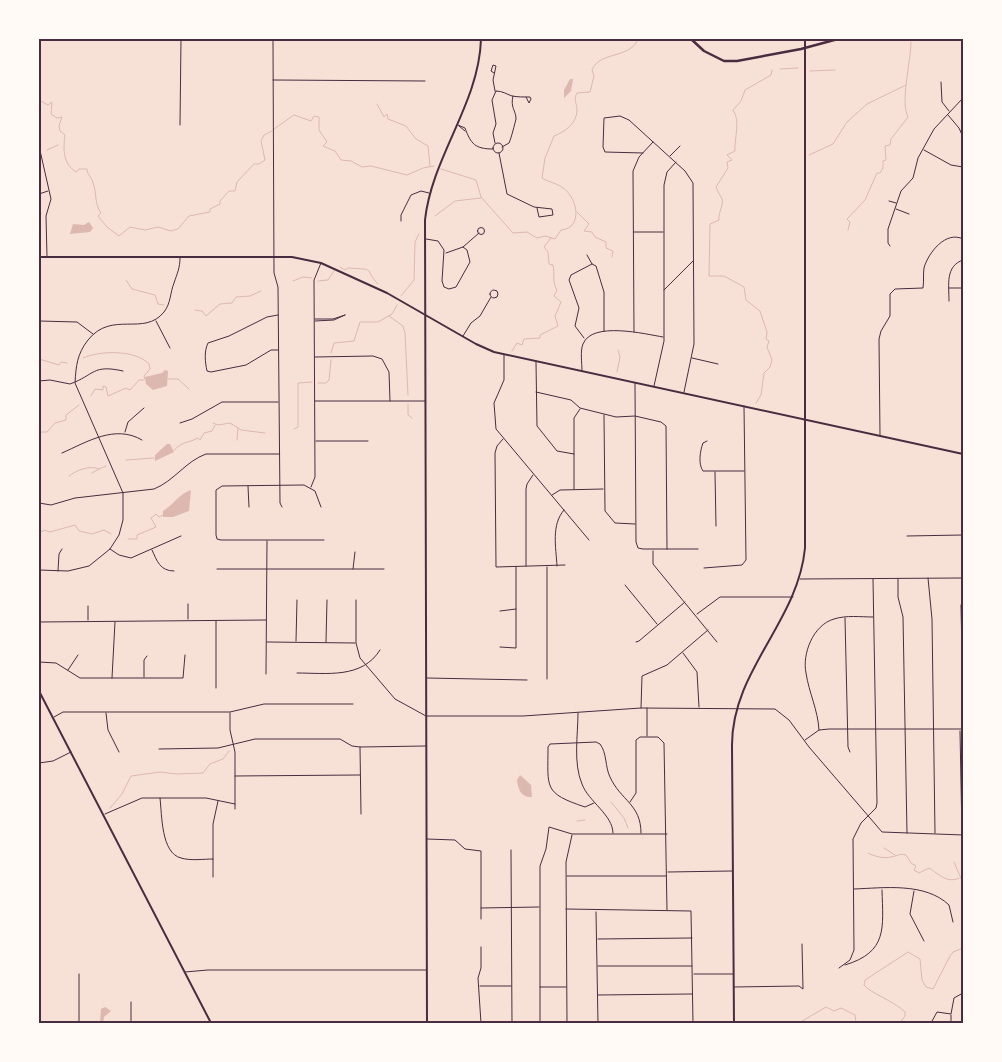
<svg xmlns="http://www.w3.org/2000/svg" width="1002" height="1062" viewBox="0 0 1002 1062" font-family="Manrope,sans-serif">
<rect width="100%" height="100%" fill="#f7e1d7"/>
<path fill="#dcb8b0" d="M570,79H573L571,91L564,98V90Z
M89,222L93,228L90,232L70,234L73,224L84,225Z
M165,370L168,371L167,386L153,390L146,384L145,377L162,373Z
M167,444H170L174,452L155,461V455Z
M191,490L189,511L173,517H163V511C173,505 180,493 191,490Z
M520,775L531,785L532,797C521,798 518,789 517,780Z
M105,1007L111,1011L104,1017L103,1023H100L101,1009Z"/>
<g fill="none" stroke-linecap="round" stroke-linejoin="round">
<path stroke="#dcb8b0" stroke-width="1" d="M780,69L798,68
M810,71L835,70
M39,100L48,105L52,102L51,114L57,118L62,117L59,126L60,131L65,135C63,149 63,164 76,172L79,169H87C87,175 92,177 93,183C97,193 94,203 101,213L98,216L107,227L119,236L130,227L145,230L158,227L171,231L178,229L189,216L210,212V209L220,204V201L229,191H235L237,182L254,164H259L265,160L261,141L264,135L272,131
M377,104L384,117L387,114L388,119L406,126L416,139L428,146L430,166
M274,129L294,115L311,121L314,116L319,117V130L327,142L323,146L335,151L341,160L351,161L362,167L371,166L407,175L423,168L434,166
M47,150L58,145
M809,155L833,144L847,122L867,104L906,85
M441,169L476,180L481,197L513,233L527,232L537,238L545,236L555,239L561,230C584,228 577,197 563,188C557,183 548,182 542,178L545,158L554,136C564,132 577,124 577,110C577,103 573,100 577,93L590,92L594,76L592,70C599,51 631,59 638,39
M577,212L589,224L584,231L592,232L595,237L606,242V248L613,251L612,257
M435,216L455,201L481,198
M848,230L850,222L847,219L865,200L877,173H880L883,168V161L886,160L885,146L890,145L891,139L908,117C900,102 911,62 911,42
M340,267L345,270L348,268C378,270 362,267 378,284
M126,280L132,289L155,295L158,304L164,305
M293,281L303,277L312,278
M318,281L328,280L334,271
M401,296L414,280L415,242L419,234
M195,310L202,311L206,316L220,304L232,303L236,297L250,296L261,291
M389,316L403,326L405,333L408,395
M512,351L517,343L522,345L524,339L540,338V335L558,326L555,316L561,302L554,296L557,290C552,283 555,274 553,265L549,264L548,252L544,247L551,238
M331,353L334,343L354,341L360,322H378L392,314L397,305
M83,358C101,350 136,350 149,364L150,369L144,376L145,379
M39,359L59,365L61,362L67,363
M617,372L620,357L618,350
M168,379H178L189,389
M318,383H326L329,380L331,360
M91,396L95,389L103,390V386L106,387L108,396L126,388L130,390L139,380H144
M756,403L761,395L764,373L770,367L772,360L767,347L769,341L766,339L767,332L760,311L746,300L744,287L724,276H709L710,224L719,220C718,213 724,204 722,199C720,195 718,192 716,187L728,168L727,162L732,160L727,155L735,151C734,139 741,121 733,110L741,101L745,90L771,75L772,70
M408,404V415L412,418
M213,423L218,425L230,423L241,430L265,433
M294,429L298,427V383L312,382
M39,432H47L55,423L66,420V415L79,405
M237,440L238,428
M174,450C185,440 186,444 198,438L200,440L204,433L212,431L215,425
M126,460L154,458
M92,473L99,469
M69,476C76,470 91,465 99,469L106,466
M39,528L42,532L44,530L50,532L75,525L79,531L92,534L104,530L111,534
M128,539H137V535L156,527L151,518L156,514L159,517L163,515
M611,802L624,818L628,828
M110,808L122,794L131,776L160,772L176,774L203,773L210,764L223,759L229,751
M577,821L585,820
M884,848L895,855
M868,853C873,856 884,859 891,857C898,856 899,853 906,855L911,863L916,866L914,870L919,873L929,868C939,874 947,884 959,878
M954,862L963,883
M799,1023L826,1007L834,1011L841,1008L855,1015L856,1023
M900,1023L905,1016V1012C894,1001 870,993 864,985L865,980L908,952L920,959L922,980L926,987L933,989L950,956L953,952L963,948"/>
<path stroke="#4a2c40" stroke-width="1" d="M273,39L274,273L278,287L280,503L282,507
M494,73L491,71L493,65L496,66L493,80L495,91
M273,80L425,81
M941,82L942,102L949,111
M496,91C503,91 506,94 512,96C517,97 524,97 530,97L531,99L529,103L526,97
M948,115L959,128L963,137
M180,125L181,39
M458,125L465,128C471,144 475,149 493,149
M459,126L465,131
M495,143L493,133L496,124L492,100L496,91
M493 148a5 5 0 1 1 10 0a5 5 0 1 1-10 0Z
M39,146L51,199L46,216L47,257
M502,147L509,143C511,139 515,123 516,119C516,110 510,108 513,96
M924,150L951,165L963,167
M499,153L507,194L534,207L552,209L553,215L539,217L537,208
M643,153L605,152L603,147L604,118L620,116L629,120L685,171L693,183L694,344L684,392
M670,156L680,146
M39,194L48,191
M889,201L896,203
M896,209L909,214
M401,221V215L411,195L421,191L429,193
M477.5 231a3.5 3.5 0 1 1 7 0a3.5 3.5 0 1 1-7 0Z
M634,232H663
M426,239L438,241L444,250L442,281L444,287L449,289L456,287L470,262L467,250L463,247
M890,246L888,243V229L901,191L913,178L918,158L934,129L963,98
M446,253L463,247L479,233
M587,255L592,264L596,266L604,292V331
M949,288H963
M490 294a4 4 0 1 1 8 0a4 4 0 1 1-8 0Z
M664,290L693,261
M949,301C949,285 945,266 963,260
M278,315L267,317L229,336L208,343C204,351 205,362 207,371L211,372L246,365L271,350H278
M315,319H333L345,315
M39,321L77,322L93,334
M156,321L170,348
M315,321L334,320L345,315
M634,332L633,171L639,157L653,142
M463,336L471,323L480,316L491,297
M584,338L575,326L579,308L569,280L571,275L592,264
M504,355V380L494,403L496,429L589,540
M315,357L373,356L382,359L389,372L390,401
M692,358L718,364
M536,362L537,426L557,451L574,454
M582,371C582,363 580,351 583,344C592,321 645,334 663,337
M39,381L50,380L70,384C95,375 92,364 123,371
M635,383L636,542L638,548L643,549H698
M654,386L664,341V185L667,172L676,162
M536,392L571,400L580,408L616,417L635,416L661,422L666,426L667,549
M315,401H425
M604,415L605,511L615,523L635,524
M180,423L192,419L222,402H278
M125,432L128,422L144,408
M880,435L879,339L881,331L890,316V294L895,289L923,288C924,281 923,275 924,268C928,253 946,230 963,239
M503,439L497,446L495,453L496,567L565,565
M316,441H368
M707,441L703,443C700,451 698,464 703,471H744
M62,453C87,442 115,424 142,440
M715,472L716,526
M248,486L249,507
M311,487L315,477L314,280L321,263
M574,489V418L580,409
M552,495L560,490L603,489
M39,503L51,505L75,498L154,489C174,481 186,461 206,454H279
M321,507L315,491L304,485L222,486L216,490V535L217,539L221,540H324
M907,536L963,535
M110,549L119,555L131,558L181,536
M152,550C157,561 160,571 174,571
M653,551V564L717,642
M526,566V489L527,484L533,475
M557,566C556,547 551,525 564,510
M704,568L742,565L746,560L744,406
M217,569H384
M353,569L355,552
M39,570L68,571L89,566L110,549L119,535L123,520V493L75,383C76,366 77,354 88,340C112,310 144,337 164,312C171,303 170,293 174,283C177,274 180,268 180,258
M58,571L59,554L62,549
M928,578L932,619L935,833
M800,579L963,578
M898,579V597L903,617L907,833
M625,585L657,624
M356,600V643L360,658L395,699L426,716H523L641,708L775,709L789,720L809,747L882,832L963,835
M188,604V619
M961,605L963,703
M88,606V620
M500,611L516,609
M697,614L720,597H793
M845,618L848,747L850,752
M216,621V688
M39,622L266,620
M296,641L297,600
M267,642L355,643
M326,642L327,600
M636,642L639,641L685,602
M500,647L516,648V567
M683,653L697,672L699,707
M39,662L56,663L80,678H183L185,655
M68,670L78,655
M297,673C327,673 362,679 380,650
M266,674L267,541
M144,677V660L147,656
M112,678L115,622
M427,678L527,680
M547,679V567
M641,708L642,676L667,665L708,630
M647,708V736
M106,713L108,730L119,752
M230,713V730L235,752V809
M578,713C578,735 573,763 582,784C588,801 613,815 613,833
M54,717L63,712H230L264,704H353
M819,730C818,710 809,693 806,673C802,654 813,625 834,619C846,615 861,617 873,617
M960,731L962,834
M805,740L819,730L829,729H963
M360,747L361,814
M159,749L218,748L255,739H340L352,746L360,747L426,746
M39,763L53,761L71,752
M235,776L360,775
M160,798C162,815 161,853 181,858C191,861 203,859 213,859
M630,802L636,793V740L640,737H658L664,743L667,910
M594,803L585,807C543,793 548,788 548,747L550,744L596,742L600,744C607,753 605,767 610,777C621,801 641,804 641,833
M105,814L142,798H206L235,804
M427,839L455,840L465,849L481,851V919
M511,850L512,1023
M668,872L732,871
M567,876H666
M213,877V824L218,801
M854,889C883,888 925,882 949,905L953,922
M914,891L910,914L924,941
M481,908L539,907
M566,909L691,911L693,1023
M596,912L598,1023
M598,939L692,938
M845,965C888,952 883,928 882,890
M598,966H692
M839,968L850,960L854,950L853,839L861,823L876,808L877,803L873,579
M185,972L208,970H426
M694,974H733
M480,986H511
M540,987H566
M734,987L799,986L803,989L802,944
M39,993V998
M598,995L692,994
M951,1015V1023
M79,1023V974
M131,1023V1002
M481,1023L478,978L481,968V947
M540,1023V866L546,849L549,827L572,834H667
M567,1023L566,862L572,835
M931,1023L937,1012L951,1014L954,998L963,993"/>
<path stroke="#4a2c40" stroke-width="2" d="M39,691L211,1023
M427,1023L425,220C432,156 479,104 481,39"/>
<path stroke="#4a2c40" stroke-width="2" d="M39,257H292L321,263L387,293L476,344L494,352L963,454
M734,1023L732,745C732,670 798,622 805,548V39"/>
<path stroke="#4a2c40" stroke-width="2.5" d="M691,39L704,51L724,61H737L801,49L838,39"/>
</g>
<rect width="1002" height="1062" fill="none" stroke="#fffaf5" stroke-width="80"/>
<rect x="40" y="40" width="922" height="982" fill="none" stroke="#4a2c40" stroke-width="2"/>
</svg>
